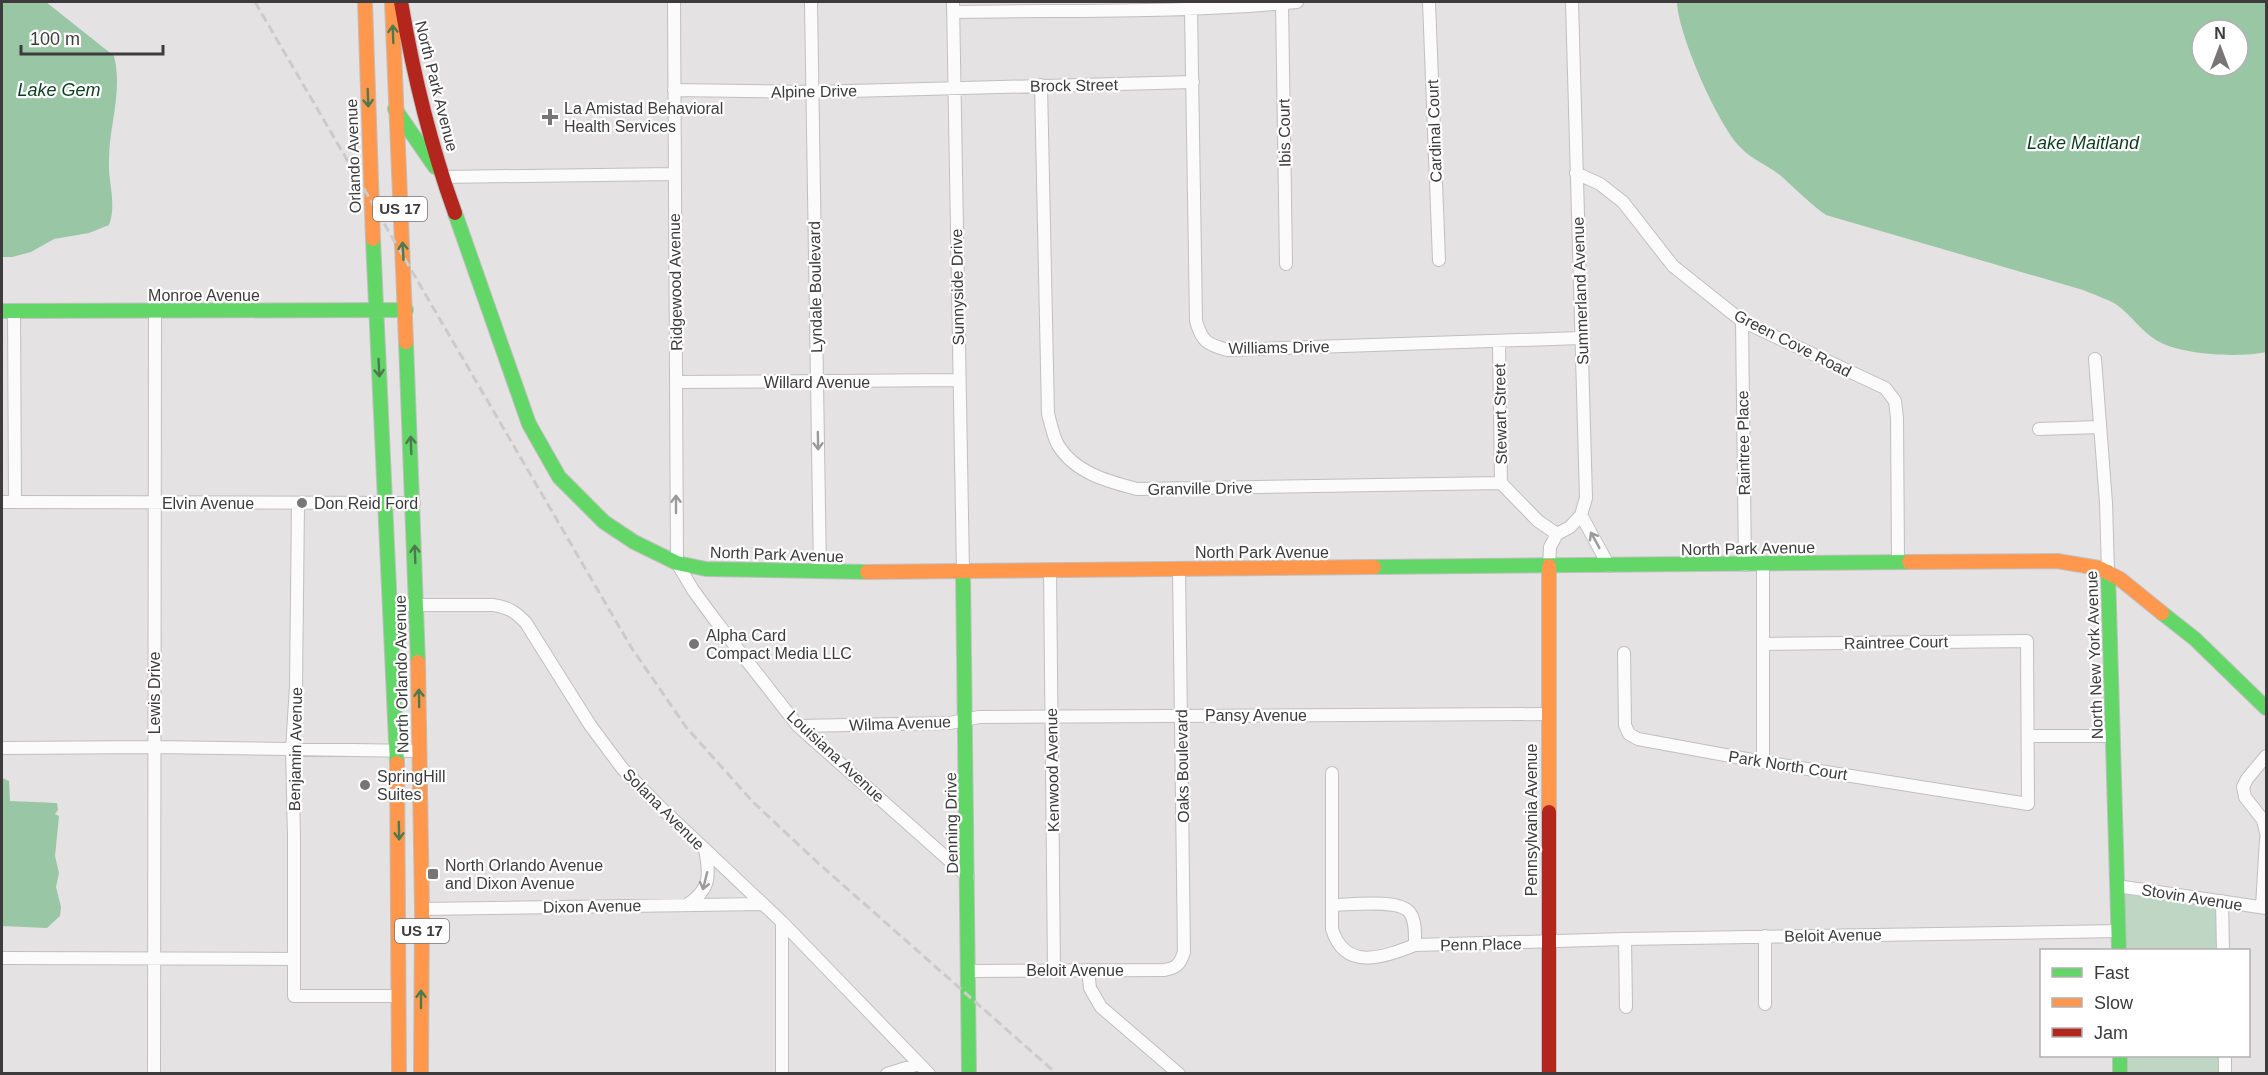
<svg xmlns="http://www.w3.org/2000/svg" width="2268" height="1075" viewBox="0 0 2268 1075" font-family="Arial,sans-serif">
<rect width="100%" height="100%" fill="#e5e2e3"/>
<path fill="#c0d6c4" d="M2123,889L2216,903L2217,950H2123Z
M2124,1056H2219V1073H2124Z"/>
<path fill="#99c6a4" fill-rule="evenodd" d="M2,2H46L114,56C123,92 109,125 109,161C108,184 117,203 109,225L89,233L54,239L31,252L12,257H2Z
M1677,2H2266V352C2240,358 2179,355 2156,340C2141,331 2131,315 2117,305C2108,299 2094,295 2083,290L1826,215C1809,203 1796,189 1781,176C1768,165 1752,160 1740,147C1717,123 1678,34 1677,2ZM2202,30H2238V66H2202Z
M2,778L9,781L10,801L57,803L58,810L55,814L59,816L55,856L59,873L56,887L61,907L60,916L47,928L2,926Z"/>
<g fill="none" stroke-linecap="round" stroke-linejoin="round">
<g stroke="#c1bfbf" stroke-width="14">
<path id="street" d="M674,2L677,563L693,590L715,620L798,726L968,877
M811,2L820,572
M953,2L963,572
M1429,2L1439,260
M1282,3L1286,264
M1191,9L1196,321C1202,342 1207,344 1227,350L1581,338
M954,12C1068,10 1183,13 1297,2
M1041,85L1048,414C1051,424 1053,436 1058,445C1075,473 1107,481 1137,489L1501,483
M674,90L813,92L1193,82
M1576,173L1600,184L1623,202L1673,266L1742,321L1885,388L1895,401L1897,418L1898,562
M442,177L674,174
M14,311L15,502
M1742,321L1745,565
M1499,342L1501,483L1538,521L1557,534
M2095,359L2106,503L2108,572
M676,382L959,380
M2039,429L2100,427
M2,502L414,503
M298,503L296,686L292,750L294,836V996H399
M1581,515L1609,566
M1549,566L1550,547L1557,534L1570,527L1581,515L1586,498L1572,2
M1050,570L1054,969
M391,605H493C508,607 516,612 526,623L590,725L622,768L657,804L782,922L929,1074
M1624,653L1625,725L1629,734L1638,739L1763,762L2028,804L2027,641L1764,644
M798,726L950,723L979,717L1548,714
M2028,736H2113
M2,748L154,747L419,751
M2266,756L2247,779L2243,787L2245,797L2263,820L2266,833
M1763,762V564
M1332,773V929C1345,972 1384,957 1415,945L1625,939L2119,931
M2117,886L2266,908
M2222,901L2223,950
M687,905C711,889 710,875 705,849
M1332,905C1349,905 1400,898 1410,913C1416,921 1415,935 1415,945
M2262,907L2266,839
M422,909L763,904
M782,922V1074
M1765,936V1004
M1625,939L1626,1007
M2,958L294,959
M1088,970L1090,988L1101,1007L1179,1074
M967,971L1164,970C1177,968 1180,964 1184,952L1179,569
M2225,1056V1074
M154,1074L155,312
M887,1074L919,1064"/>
</g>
<g stroke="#c1bfbf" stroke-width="16">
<path id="fast" d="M395,109L435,167
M455,213L529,424L559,477L604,522L634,542L677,563L706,569L867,572
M373,239L397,763
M2,311L406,310
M406,342L418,662
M1374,567L1909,562
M963,572L969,1074
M2108,572L2119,950
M2162,613L2195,639L2266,708
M2120,1056V1074"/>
</g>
<g stroke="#c1bfbf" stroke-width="16">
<path id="slow" d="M365,2L373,239
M392,2L406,342
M1909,562L2057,561L2099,568L2120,579L2162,613
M1549,566V812
M867,572L1374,567
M418,662L422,909L421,1074
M397,763L399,1074"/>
</g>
<g stroke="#c1bfbf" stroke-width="16">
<path id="jam" d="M401,2C413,73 430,144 455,213
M1549,812V1074"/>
</g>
<use href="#street" stroke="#fbfbfb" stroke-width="12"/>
<use href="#fast" stroke="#63d668" stroke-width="14"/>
<use href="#slow" stroke="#ff974d" stroke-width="14"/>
<use href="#jam" stroke="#b3261e" stroke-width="14"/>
<path stroke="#cccbcb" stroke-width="3" stroke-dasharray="9 4.5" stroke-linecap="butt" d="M255,2L631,647L686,727L753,802L817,862L1057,1074"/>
</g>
<defs><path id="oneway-shaft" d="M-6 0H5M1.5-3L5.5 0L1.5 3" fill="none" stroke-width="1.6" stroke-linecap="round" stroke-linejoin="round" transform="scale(1.5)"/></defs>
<g stroke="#4c794e">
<use href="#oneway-shaft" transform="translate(393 34) rotate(-92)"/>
<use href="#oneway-shaft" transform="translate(368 98) rotate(88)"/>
<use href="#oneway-shaft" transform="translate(403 251) rotate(-93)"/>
<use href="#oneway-shaft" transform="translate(379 368) rotate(87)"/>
<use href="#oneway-shaft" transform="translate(411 445) rotate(-92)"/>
<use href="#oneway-shaft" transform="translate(415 554) rotate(-92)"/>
<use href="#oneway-shaft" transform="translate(419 698) rotate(-91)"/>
<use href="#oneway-shaft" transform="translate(399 831) rotate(89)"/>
<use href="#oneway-shaft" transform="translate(421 999) rotate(-90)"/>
</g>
<g stroke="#9c9b9c">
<use href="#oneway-shaft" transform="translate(818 441) rotate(89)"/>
<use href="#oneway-shaft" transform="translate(676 504) rotate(-90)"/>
<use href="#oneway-shaft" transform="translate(1595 540) rotate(-119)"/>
<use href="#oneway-shaft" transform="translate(705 881) rotate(104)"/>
</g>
<g fill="#787576" stroke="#fff" stroke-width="2">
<path d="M547 108h6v6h6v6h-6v6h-6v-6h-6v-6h6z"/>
<circle cx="302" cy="503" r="6"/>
<circle cx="694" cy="644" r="6"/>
<circle cx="365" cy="785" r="6"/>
<rect x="427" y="868" width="12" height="12" rx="3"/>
</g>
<g text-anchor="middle" stroke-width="4.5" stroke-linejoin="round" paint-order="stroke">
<g fill="#fff" stroke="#777676" stroke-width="1.5">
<rect x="373" y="197" width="54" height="24" rx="4.5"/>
<rect x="395" y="919" width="54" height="24" rx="4.5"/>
</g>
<g font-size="15" font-weight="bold" fill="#3d3b3c">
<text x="400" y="214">US 17</text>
<text x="422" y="936">US 17</text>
</g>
<g font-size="16" fill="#3d3b3c" stroke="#fff">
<text transform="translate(1074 85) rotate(-1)" y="6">Brock Street</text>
<text transform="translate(437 86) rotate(76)" y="6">North Park Avenue</text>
<text transform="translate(814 91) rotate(-1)" y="6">Alpine Drive</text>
<text transform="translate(1434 131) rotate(-92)" y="6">Cardinal Court</text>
<text transform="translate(1284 133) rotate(-91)" y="6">Ibis Court</text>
<text transform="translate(353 156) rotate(-92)" y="6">Orlando Avenue</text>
<text transform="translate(675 282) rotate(-91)" y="6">Ridgewood Avenue</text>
<text transform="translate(815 287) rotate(-91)" y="6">Lyndale Boulevard</text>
<text transform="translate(957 287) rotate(-91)" y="6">Sunnyside Drive</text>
<text transform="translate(1580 291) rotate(-92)" y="6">Summerland Avenue</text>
<text x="204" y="301">Monroe Avenue</text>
<text transform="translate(1793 343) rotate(27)" y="6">Green Cove Road</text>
<text transform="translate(1279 347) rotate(-1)" y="6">Williams Drive</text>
<text x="817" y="388">Willard Avenue</text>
<text transform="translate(1500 414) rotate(-91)" y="6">Stewart Street</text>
<text transform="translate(1743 443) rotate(-91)" y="6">Raintree Place</text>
<text transform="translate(1200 488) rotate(-1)" y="6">Granville Drive</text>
<text x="208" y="509">Elvin Avenue</text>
<text transform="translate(1748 548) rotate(-1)" y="6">North Park Avenue</text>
<text x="1262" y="558">North Park Avenue</text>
<text transform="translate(777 554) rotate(2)" y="6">North Park Avenue</text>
<text transform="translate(1896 642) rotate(-1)" y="6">Raintree Court</text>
<text transform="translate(2094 655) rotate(-92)" y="6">North New York Avenue</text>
<text transform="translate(401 674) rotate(-91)" y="6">North Orlando Avenue</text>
<text transform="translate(154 693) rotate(-90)" y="6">Lewis Drive</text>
<text x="1256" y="721">Pansy Avenue</text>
<text transform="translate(900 723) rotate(-2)" y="6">Wilma Avenue</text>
<text transform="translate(295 749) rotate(-89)" y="6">Benjamin Avenue</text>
<text transform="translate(836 756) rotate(43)" y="6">Louisiana Avenue</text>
<text transform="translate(1788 765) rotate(9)" y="6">Park North Court</text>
<text transform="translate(1182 766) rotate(-91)" y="6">Oaks Boulevard</text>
<text transform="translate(1052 770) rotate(-91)" y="6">Kenwood Avenue</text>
<text transform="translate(664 809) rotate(45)" y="6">Solana Avenue</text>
<text transform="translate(1531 820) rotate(-90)" y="6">Pennsylvania Avenue</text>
<text transform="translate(951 823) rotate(-91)" y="6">Denning Drive</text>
<text transform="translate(2192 897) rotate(9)" y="6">Stovin Avenue</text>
<text transform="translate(592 906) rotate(-1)" y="6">Dixon Avenue</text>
<text transform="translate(1833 935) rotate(-1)" y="6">Beloit Avenue</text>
<text transform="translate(1481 944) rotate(-1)" y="6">Penn Place</text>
<text x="1075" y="976">Beloit Avenue</text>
</g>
<g font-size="16" fill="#3d3b3c" stroke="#fff" text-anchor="start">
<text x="564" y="114">La Amistad Behavioral<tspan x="564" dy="18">Health Services</tspan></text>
<text x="314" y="509">Don Reid Ford</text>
<text x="706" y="641">Alpha Card<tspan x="706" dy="18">Compact Media LLC</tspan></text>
<text x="377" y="782">SpringHill<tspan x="377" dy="18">Suites</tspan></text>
<text x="445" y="871">North Orlando Avenue<tspan x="445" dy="18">and Dixon Avenue</tspan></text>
</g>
<g font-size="18" font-style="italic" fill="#0a3d1d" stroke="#fff">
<text x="59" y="96">Lake Gem</text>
<text x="2083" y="149">Lake Maitland</text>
</g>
</g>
<rect width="2268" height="1075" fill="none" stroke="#3d3b3c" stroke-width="6"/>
<rect x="2040" y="949" width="210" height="108" fill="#ffffff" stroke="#b1b1b1" stroke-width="1.5"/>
<rect x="2052" y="968" width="30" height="9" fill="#63d668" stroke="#b1b1b1" stroke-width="1.5"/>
<text x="2094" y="979" font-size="18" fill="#3d3b3c">Fast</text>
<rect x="2052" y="998" width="30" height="9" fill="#ff974d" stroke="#b1b1b1" stroke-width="1.5"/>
<text x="2094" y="1009" font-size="18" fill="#3d3b3c">Slow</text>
<rect x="2052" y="1028" width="30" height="9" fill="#b3261e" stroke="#b1b1b1" stroke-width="1.5"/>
<text x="2094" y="1039" font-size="18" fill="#3d3b3c">Jam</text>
<g transform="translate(2220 48)"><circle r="28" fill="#ffffff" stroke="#b1b1b1" stroke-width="1.5"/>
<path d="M0-4.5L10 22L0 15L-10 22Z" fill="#787576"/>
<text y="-9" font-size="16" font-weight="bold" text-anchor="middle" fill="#3d3b3c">N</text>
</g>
<path d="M21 45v9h142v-9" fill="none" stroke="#3d3b3c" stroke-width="3"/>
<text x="30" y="45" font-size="18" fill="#3d3b3c" stroke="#ffffff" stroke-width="4.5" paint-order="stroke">100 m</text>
</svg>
